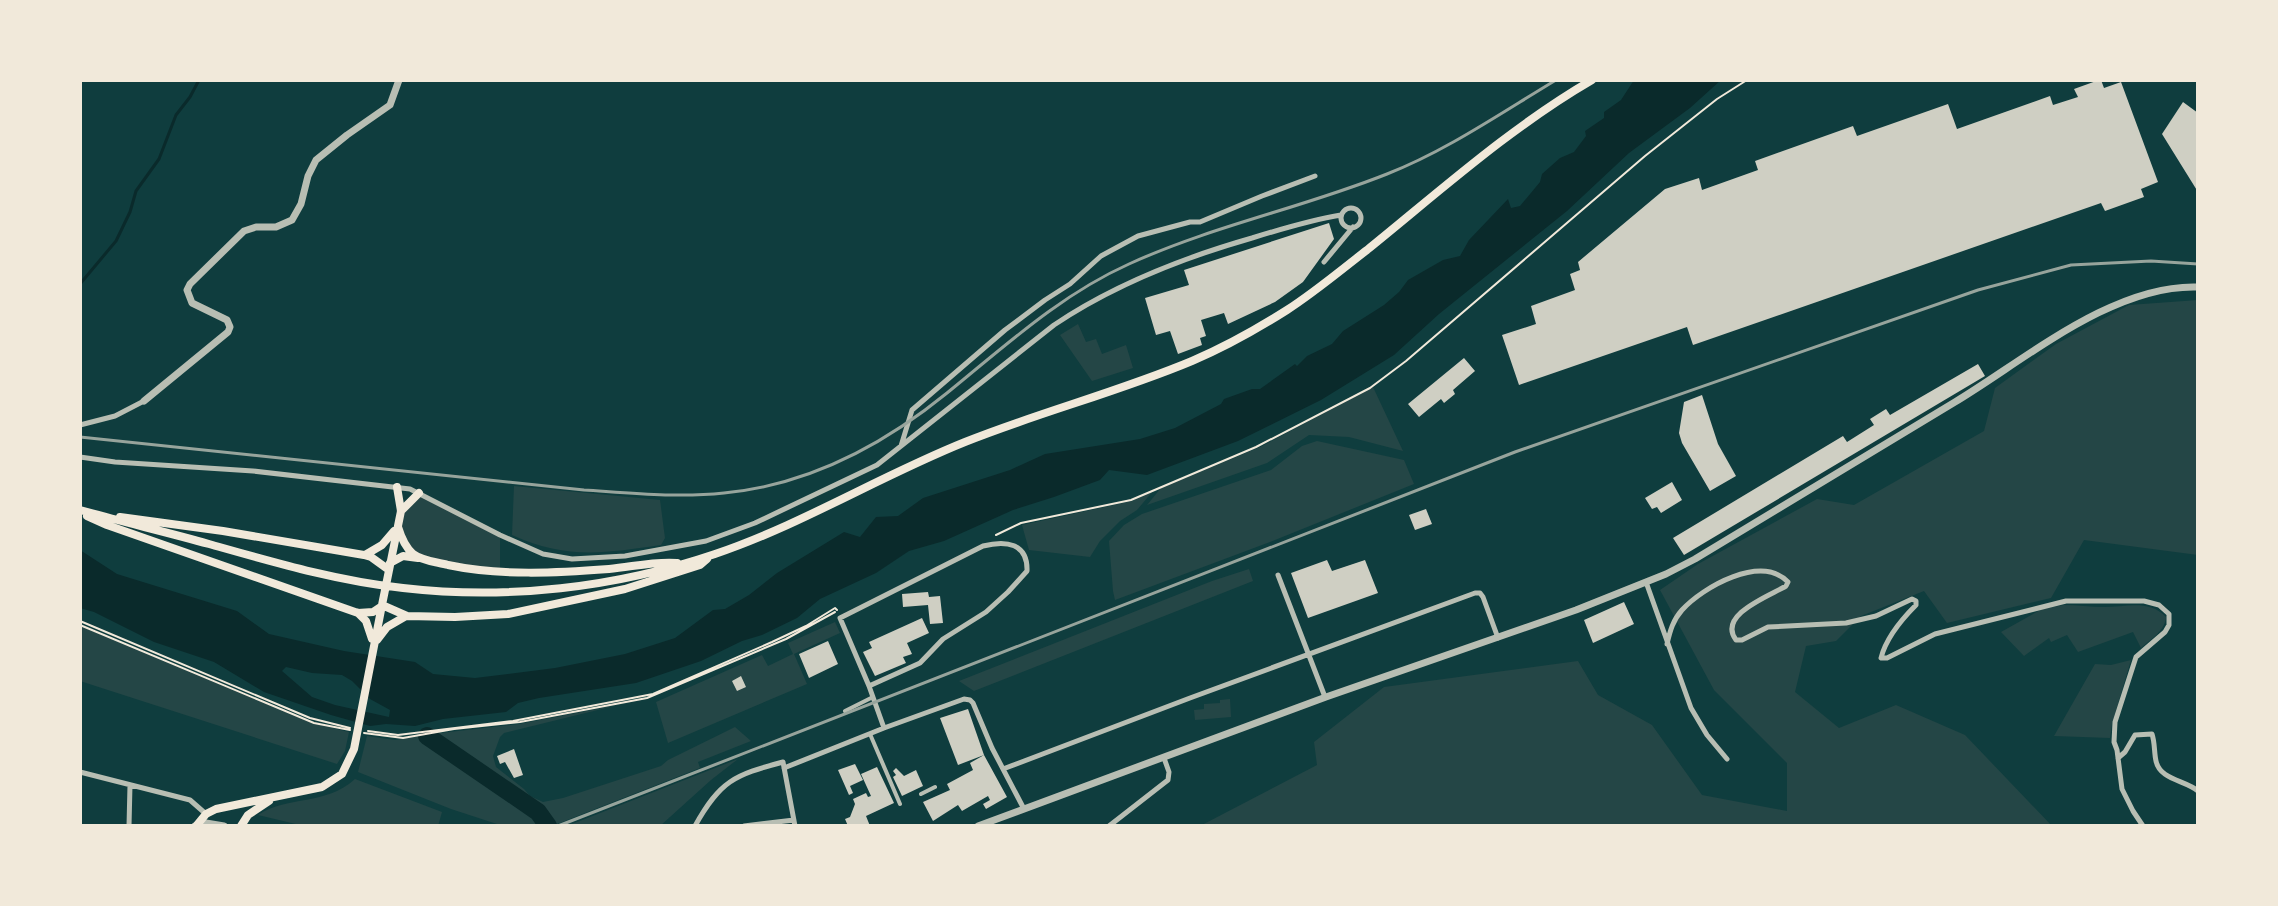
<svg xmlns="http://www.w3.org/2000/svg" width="2278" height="906" viewBox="0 0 2278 906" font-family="'Roboto Condensed',sans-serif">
<rect width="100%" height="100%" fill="#0f3d3e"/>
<path fill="#244646" d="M2198,300V555L2084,540L2051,598L1947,623L1924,591L1861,616L1836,641L1806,646L1795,692L1839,728L1896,705L1965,735L2052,826H1200L1317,765L1314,742L1384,687L1578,661L1598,695L1652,725L1702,795L1787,811V763L1714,690L1660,590L1698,564L1817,499L1854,505L1984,431L1995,388L2056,344L2129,305Z
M1078,324L1086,342L1096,339L1102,354L1126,345L1133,368L1092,381L1060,335Z
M1373,387L1403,451L1349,437L1309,435L1267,463L1147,505L1161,488L1260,447Z
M1317,441L1404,460L1414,484L1275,540L1115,600L1113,591L1109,541L1124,525L1142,514L1271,470L1302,446Z
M514,486L660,500L665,538L661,545C604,553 567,560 512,535Z
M1153,491L1137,510L1120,521L1100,541L1090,557L1029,550L1022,525L1132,501Z
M419,493L500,535V571L422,559L401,537V511Z
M1249,569L1253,581L974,691L959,681L1212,581Z
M2064,605C2077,605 2090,607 2104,607C2126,607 2149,599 2166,617C2165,631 2151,639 2141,648L2133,632L2078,652L2067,635L2051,642L2049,638L2024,656L2001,632L2042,609Z
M835,622L840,633L794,654L807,684L668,743L656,702L762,655L768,666L793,654L788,643Z
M80,626L312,723L349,732L345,751L337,764L80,681Z
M2131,660L2112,724L2110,738L2054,736L2095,664L2111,665Z
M1230,699L1231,717L1195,720L1194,710L1204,709V704L1220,703V700Z
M618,705L504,733L500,737L493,756L496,767L524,789L530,796L543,802L563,798L661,766L668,760L735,727L751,741L698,762L700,768L557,824C550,820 546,812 539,807C505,780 468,757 432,734L519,724Z
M367,736L395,740L422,736L528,809L540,819L542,826H503L451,809L358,772Z
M738,759L711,780L660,826H567Z
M355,779L442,812L438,826H304L258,815C289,795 325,806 355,779Z"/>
<path fill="#0a2a2b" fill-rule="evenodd" d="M1634,80H1721L1690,108L1629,153L1567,211L1439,314L1394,355L1321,400L1238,441L1147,475L1109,470L1100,480L1054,497L1013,510L944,541L909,551L876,573L820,599L797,618L762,635L742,641L701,661L636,683L539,698L518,703L506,712L443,719L415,726L386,724L370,726L331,715L264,692L214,662L154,642L94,612L80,608V550L117,574L237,611L269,634L344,651L415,662L433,674L475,678L555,668L625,654L675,638L713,610L725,609L749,595L777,573L844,532L860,537L876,517L898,516L923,498L1010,470L1045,454L1140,439L1175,428L1221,404L1224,399L1252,389H1260L1295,364L1297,366L1307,356L1332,344L1343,331L1384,305L1399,292L1408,280L1443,260L1460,256L1469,240L1508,199L1511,208L1520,206L1540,182L1542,174L1560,158L1574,152L1586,136L1585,131L1604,118V112L1621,100ZM286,667L312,673L342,675L352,681L370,699L390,710L389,717L335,705L312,697L282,671Z"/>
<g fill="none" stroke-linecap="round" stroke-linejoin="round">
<path stroke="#0a2a2b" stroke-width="3" d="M80,284L116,241L130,212L136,191L159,159L176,115L190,97L199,80"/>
<path stroke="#0a2a2b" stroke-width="18" d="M427,736L538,812L548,826"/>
</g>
<path fill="#cfcfc3" d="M2099,80H2101L2104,88L2121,82L2158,182L2141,189L2144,197L2105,211L2101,203L1693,345L1687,327L1519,385L1502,335L1536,324L1531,306L1575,290L1570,274L1580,270L1578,262L1665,189L1699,178L1702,190L1758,170L1755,161L1853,126L1857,136L1948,104L1957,129L2050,96L2053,105L2078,97L2074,89Z
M2183,102L2198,113V192L2162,134Z
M1329,223L1334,239L1303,282L1275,302L1228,324L1224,313L1201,320L1206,336L1200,338L1202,345L1178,354L1170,331L1156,335L1145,298L1189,285L1184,270Z
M1464,358L1475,371L1453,390L1455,394L1444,403L1441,399L1419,417L1408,404Z
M1978,364L1985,376L1684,555L1673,538L1843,436L1847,442L1874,425L1870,419L1886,409L1890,415Z
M1702,395L1718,444L1736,476L1710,491L1682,443L1679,433L1684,402Z
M1672,482L1682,500L1661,513L1657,507L1652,509L1645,498Z
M1426,509L1432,524L1415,530L1409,515Z
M1327,560L1332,571L1365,560L1378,593L1308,618L1291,573Z
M928,592L929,597L940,596L943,623L930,624L928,605L903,607L902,594Z
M1624,602L1634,624L1593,643L1584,620Z
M922,618L929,633L907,643L912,654L903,657L906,663L875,676L863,652L872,648L869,642Z
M828,641L838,664L809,678L799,654Z
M741,676L746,687L737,691L732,681Z
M968,709L984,755L1007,797L986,809L983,804L990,800L988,796L962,811L958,805L933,821L923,802L950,790L947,784L973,770L970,763L984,755L958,765L940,718Z
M514,749L523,775L514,778L505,762L500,764L497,756Z
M855,764L863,780L850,786L853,793L849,795L838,770Z
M877,767L894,803L866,816L870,826H848L845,819L850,817L855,804L853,799L866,793L868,797L871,796L861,774Z
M896,768L904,776L916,770L923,786L902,796L893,777L896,775L893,771Z"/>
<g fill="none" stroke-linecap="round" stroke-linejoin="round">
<path stroke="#f1e9da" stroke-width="2" d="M996,535L1021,523L1131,500L1256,447L1370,388L1406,361L1645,156L1717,99L1747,80
M80,621L310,718L350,728
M80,625L314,723L350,730
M368,731L398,735L513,721L653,694L772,642L806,626L835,608L837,610
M364,733L403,738L454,729L520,722L647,698L786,639L835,612"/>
<path stroke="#b8beb3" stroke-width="4" d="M845,711L873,697
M870,734L900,804
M921,794L935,787"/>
<path stroke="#b8beb3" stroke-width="5" d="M1341 218a10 10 0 1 1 20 0a10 10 0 1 1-20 0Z
M1324,262L1353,227
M80,425L115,416L144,401
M901,446L912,410L1005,330L1045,300L1070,284L1101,256L1138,236L1190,222H1200L1262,196L1315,176
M80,457L115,462L253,471L410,489L500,535L543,554L572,559L625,556L706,541L755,523L877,465L1054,325C1115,284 1182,258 1252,238C1281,229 1311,220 1341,215
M1278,575L1325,697
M1646,582L1691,708L1707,735L1727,759
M1667,644C1670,631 1673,620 1682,610C1703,587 1761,554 1788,582L1786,586C1769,596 1717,615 1736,640H1742L1768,627L1846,623L1876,616L1912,599L1916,601V605C1902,619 1886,638 1881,658H1887L1935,634L2066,601H2144L2159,605L2169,614V625L2165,632L2136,657L2115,722L2114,742L2117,750L2122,789L2133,811L2143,826
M869,686L920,663L943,639L986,612L1008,592L1027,571C1028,543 1006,540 983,546L840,618L869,686L884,728
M2118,758L2125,752L2135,735L2152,734C2155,743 2154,752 2156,761C2160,780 2185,780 2198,791
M784,768L884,728L964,699L970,700L973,703L992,748L1024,809
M1003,769L1190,698L1475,593H1480L1483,597L1498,638
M80,772L190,800L206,814
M129,826L130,785
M695,826C720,781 734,775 783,762L795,826
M744,826L794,820
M1109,826L1168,780L1169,772L1164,758"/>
<path stroke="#b8beb3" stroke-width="7" d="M144,401L228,332L230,327L227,320L192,303L187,290L190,284L244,231L256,227H276L292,220L301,204L308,176L316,160L347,135L390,105L399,80
M195,826L206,823L224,826
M978,826L1326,697L1576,610L1666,574L1695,559C1781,507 1868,455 1955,402C2025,360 2113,284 2198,287"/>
<path stroke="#f1e9da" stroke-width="8" d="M80,510C123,522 166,532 209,544C273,562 337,581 403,588C507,600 615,588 715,554C801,525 880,476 965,442C1040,412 1118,392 1192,361C1225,347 1257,329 1287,310C1315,292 1341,270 1367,250C1440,191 1511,127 1592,80
M401,511L419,493
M87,516L107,525L358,613L373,612L382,606
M120,517L223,531L364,555L371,557L389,570
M398,527C401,537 405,547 413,554C422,561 437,562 448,565C500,576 557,573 609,569C632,567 654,561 677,563
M365,555L382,545L394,531
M390,563L403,556L418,558
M382,605L407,616L455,617L508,614L625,589L700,565L707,559
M358,613L366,621L372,639
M377,640L387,627L406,616
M197,825L206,814L216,809L322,787L342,774L354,749L382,605L401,511L397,487
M241,826L248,815L269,801"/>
<path stroke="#97a49c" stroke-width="3" d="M80,437L584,490C630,493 678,498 724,493C808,485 882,446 947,393C1005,346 1060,295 1129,264C1212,226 1302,208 1387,174C1446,151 1501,113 1556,80
M558,826L1515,452L1978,290L2071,265L2151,261L2198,264"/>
</g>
<rect width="2278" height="906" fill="none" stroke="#f1e9da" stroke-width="164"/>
</svg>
